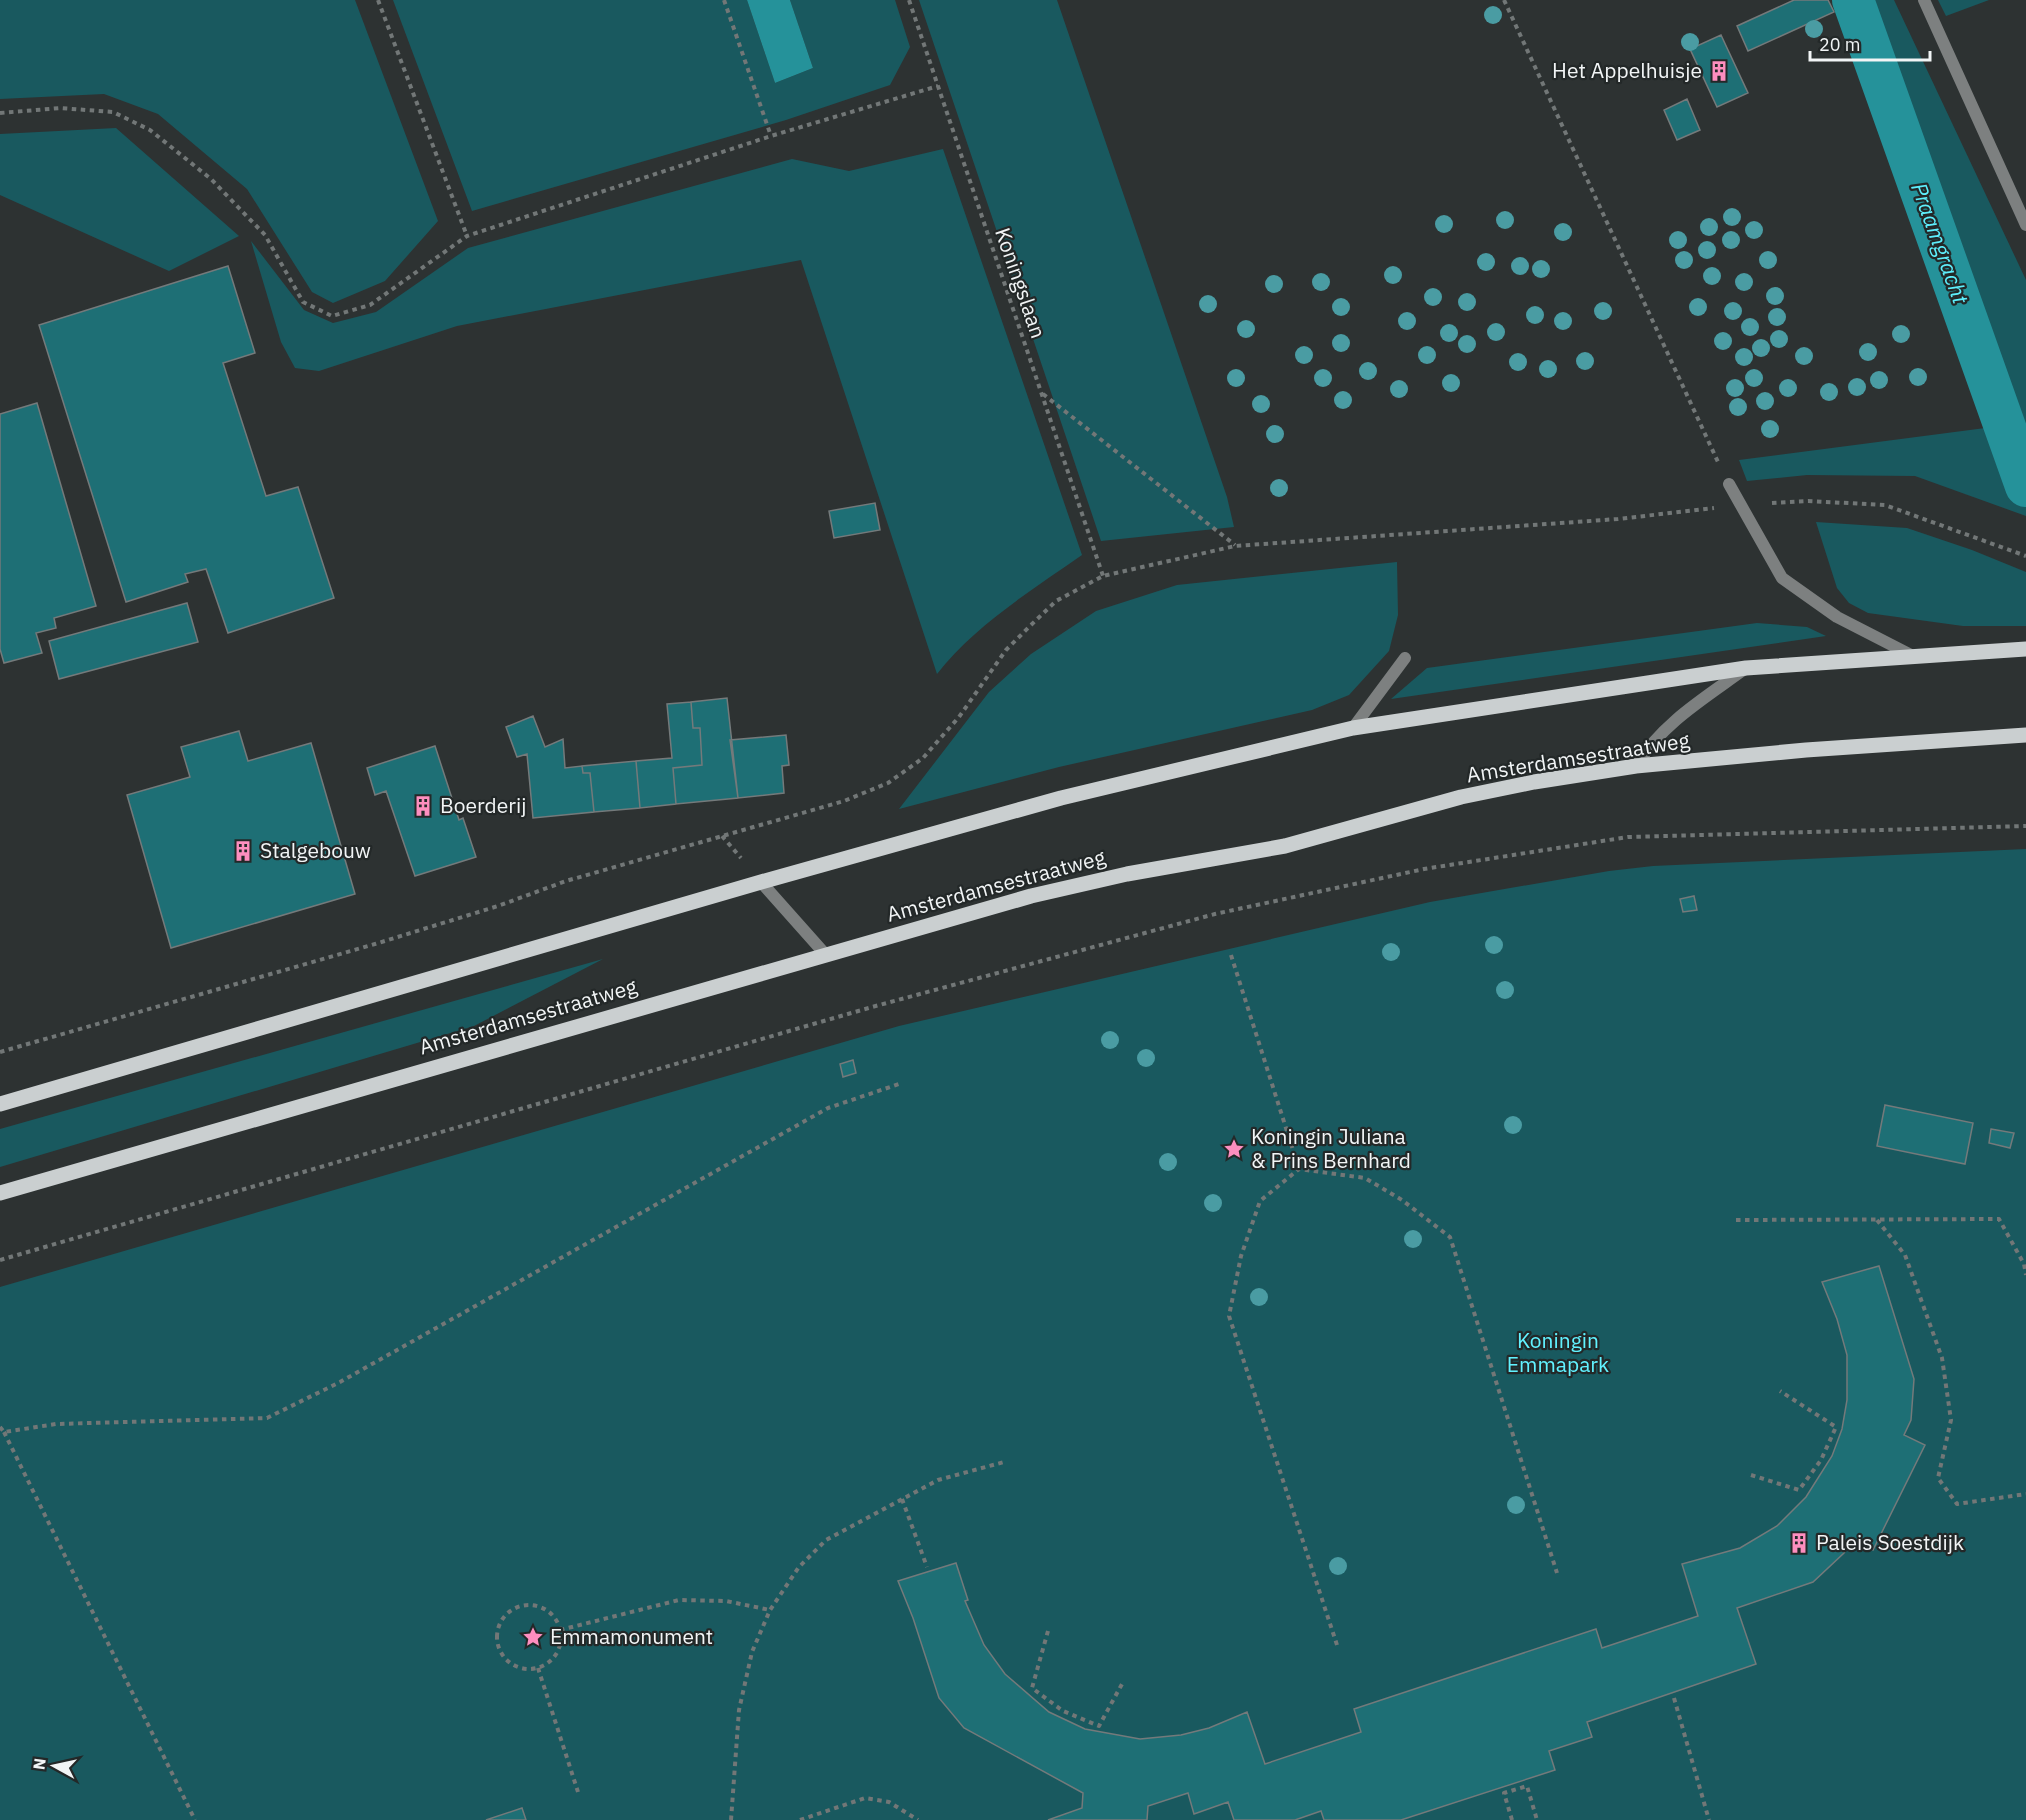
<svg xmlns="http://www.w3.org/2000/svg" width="2026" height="1820" viewBox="0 0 2026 1820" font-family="'IBM Plex Sans',sans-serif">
<rect width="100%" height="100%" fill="#2d3232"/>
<path fill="#19595f" d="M0,0H355L438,221L385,281L333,303L312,292L247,189L158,114L104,94L0,99Z
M393,0H747L775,83L813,68L790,0H895L910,47L890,85L786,120L472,211Z
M919,0H1057L1227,497L1234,527L1101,541Z
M1872,0H1894L2026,280V516L1915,476L1807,475L1747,481L1739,460L2016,424L2005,384Z
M1938,0H1989L1946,16Z
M116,128L239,236L169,271L0,195V134Z
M943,149L1082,555C1032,590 974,626 937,674L801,260L457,326L319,371L295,368L281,342L251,241L304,310L333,323L376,312L468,248L792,159L849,171Z
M1816,522L1907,528L1972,550L2026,572V626H1963L1868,613L1849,603L1837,588Z
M1397,562L1398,615L1389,651L1349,695L1312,710L1059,767L899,809L989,692L1031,654L1096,611L1177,585Z
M1757,623L1807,627L1826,636L1391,699L1427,668Z
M2026,849V1820H0V1287L899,1026L1430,902L1609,871L1653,866Z
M603,959L474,1026L0,1167V1129Z"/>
<path fill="#25929a" d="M747,0H790L813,68L775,83Z"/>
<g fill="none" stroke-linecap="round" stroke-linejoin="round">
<path stroke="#25929a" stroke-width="42" d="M1853,0L2026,486"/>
</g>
<path fill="#1e6f75" stroke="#747a7b" stroke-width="1.5" d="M1794,0H1828L1834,12L1748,51L1737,26Z
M1721,35L1748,93L1717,107L1690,49Z
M1687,99L1700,130L1677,140L1664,110Z
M228,266L255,353L223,363L266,496L298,487L334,598L228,633L206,569L185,574L188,582L126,602L39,325Z
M37,403L96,606L54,618L56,628L36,633L42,653L4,663L0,649V414Z
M875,503L880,530L834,538L829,511Z
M187,603L198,642L59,679L49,641Z
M727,698L738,798L676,804L673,768L702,765L700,728H693L691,702Z
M691,702L693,728H700L702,765L673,768L676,804L640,808L636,761L672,758L667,704Z
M533,716L545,747L563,739L565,768L582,766L583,773H590L594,812L533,818L527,754L517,757L506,727Z
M239,731L248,761L311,743L355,894L171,948L127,795L190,777L181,747Z
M786,735L789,765L782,766L784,793L738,798L730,740Z
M435,746L459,820L463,818L476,857L415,876L386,791L375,795L367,768Z
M636,761L640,808L594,812L590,773H583L582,766Z
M1694,896L1697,910L1683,912L1680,899Z
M853,1060L856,1073L843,1077L840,1064Z
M1885,1105L1973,1123L1965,1164L1877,1146Z
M1991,1129L2014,1133L2010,1148L1989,1143Z
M1879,1266L1914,1379L1911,1420L1904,1435L1925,1445L1873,1550L1852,1539L1844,1553L1813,1582L1737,1608L1756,1664L1587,1722L1592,1737L1549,1751L1555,1770L1401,1820H1324L1321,1811L1295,1820H1234L1228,1802L1194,1814L1188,1793L1148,1806L1147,1820H1048L1082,1808L1083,1793L964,1728L939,1698L913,1618L898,1581L956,1563L968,1600L965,1601L984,1645L1005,1674L1049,1712L1085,1729L1140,1739L1181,1735L1209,1728L1247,1712L1265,1764L1361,1732L1354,1709L1596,1629L1602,1648L1698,1616L1682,1564L1740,1548L1777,1526L1806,1497L1832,1456L1842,1429L1847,1400V1355L1837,1319L1822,1282Z
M522,1808L526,1820H486Z"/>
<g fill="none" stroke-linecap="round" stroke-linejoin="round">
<path stroke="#727777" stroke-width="4" stroke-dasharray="4.5 4.5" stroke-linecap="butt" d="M378,0L467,236
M724,0L771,136
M909,0L1103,576
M1504,0L1718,462
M0,113L60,108L113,112L150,130L211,179L265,235L303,302L332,316L370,305L467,236L771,136L938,86
M1043,394L1235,545
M1772,503L1808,501L1885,505L2026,556
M722,836L741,858
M1231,955L1299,1169
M0,1052L375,944L498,906L566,881L844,801L888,783L923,758L959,717L1006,650L1030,626L1056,601L1103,576L1235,546L1618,519L1714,508
M1736,1220L1999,1219L2024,1264L2026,1275
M1877,1220L1905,1255L1942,1358L1951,1420L1938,1478L1957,1504L2026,1494
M0,1260L872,1007L1215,914L1424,869L1628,837L2026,826
M0,1427L4,1432L56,1424L267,1418L340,1382L828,1108L899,1084
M4,1432L195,1820
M1751,1475L1799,1490L1821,1460L1836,1427L1780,1391
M902,1499L927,1567
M497 1637a32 32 0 1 1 64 0a32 32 0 1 1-64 0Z
M560,1630L679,1600L726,1601L770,1610
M1048,1631L1032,1688L1063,1711L1099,1726L1122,1684
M1337,1645L1229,1316L1241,1256L1260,1201L1299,1169L1365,1178L1402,1200L1450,1237L1557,1573
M538,1668L578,1792
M1674,1698L1709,1820
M731,1820L739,1710L752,1652L770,1610L799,1567L826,1540L938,1480L1004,1462
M800,1820L865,1798L889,1802L918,1820
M1512,1820L1504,1793L1527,1786L1537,1820"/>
<path stroke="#7d8080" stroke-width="12" d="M1729,484L1782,578L1837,617L1913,656
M1353,728L1405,658
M1636,766C1662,723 1705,698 1746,668
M761,882L825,954"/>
<path stroke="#7d8080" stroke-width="12" d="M1924,0L2026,225"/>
<path stroke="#cacfd0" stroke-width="15" d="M0,1104L761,882L1061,798L1353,728L1746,668L2026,649
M0,1193L1031,896L1127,874L1285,846L1461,797L1534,782L1636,766L1806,750L2026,735"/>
</g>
<g fill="#4a9ca3">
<circle cx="1493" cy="15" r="9"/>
<circle cx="1814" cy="29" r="9"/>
<circle cx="1690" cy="42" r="9"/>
<circle cx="1732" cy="217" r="9"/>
<circle cx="1505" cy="220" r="9"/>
<circle cx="1444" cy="224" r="9"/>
<circle cx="1709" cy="227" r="9"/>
<circle cx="1754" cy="230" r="9"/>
<circle cx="1563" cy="232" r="9"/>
<circle cx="1678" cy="240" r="9"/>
<circle cx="1731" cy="240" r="9"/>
<circle cx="1707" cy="250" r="9"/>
<circle cx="1684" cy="260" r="9"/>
<circle cx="1768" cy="260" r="9"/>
<circle cx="1486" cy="262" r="9"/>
<circle cx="1520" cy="266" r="9"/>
<circle cx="1541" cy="269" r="9"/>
<circle cx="1393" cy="275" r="9"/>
<circle cx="1712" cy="276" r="9"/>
<circle cx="1321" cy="282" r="9"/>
<circle cx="1744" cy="282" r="9"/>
<circle cx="1274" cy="284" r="9"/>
<circle cx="1775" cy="296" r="9"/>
<circle cx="1433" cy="297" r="9"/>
<circle cx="1467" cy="302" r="9"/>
<circle cx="1208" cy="304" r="9"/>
<circle cx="1341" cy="307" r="9"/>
<circle cx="1698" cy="307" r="9"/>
<circle cx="1603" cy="311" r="9"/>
<circle cx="1733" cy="311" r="9"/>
<circle cx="1535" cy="315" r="9"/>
<circle cx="1777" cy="317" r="9"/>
<circle cx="1407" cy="321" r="9"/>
<circle cx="1563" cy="321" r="9"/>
<circle cx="1750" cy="327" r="9"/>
<circle cx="1246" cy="329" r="9"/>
<circle cx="1496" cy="332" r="9"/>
<circle cx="1449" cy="333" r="9"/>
<circle cx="1901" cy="334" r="9"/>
<circle cx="1779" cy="339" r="9"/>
<circle cx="1723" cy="341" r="9"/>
<circle cx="1341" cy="343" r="9"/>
<circle cx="1467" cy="344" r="9"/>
<circle cx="1761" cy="348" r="9"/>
<circle cx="1868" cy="352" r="9"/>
<circle cx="1304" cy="355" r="9"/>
<circle cx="1427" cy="355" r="9"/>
<circle cx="1804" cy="356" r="9"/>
<circle cx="1744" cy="357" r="9"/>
<circle cx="1585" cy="361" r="9"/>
<circle cx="1518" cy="362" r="9"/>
<circle cx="1548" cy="369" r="9"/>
<circle cx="1368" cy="371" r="9"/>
<circle cx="1918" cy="377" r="9"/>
<circle cx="1236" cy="378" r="9"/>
<circle cx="1323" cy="378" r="9"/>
<circle cx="1754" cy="378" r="9"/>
<circle cx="1879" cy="380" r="9"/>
<circle cx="1451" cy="383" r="9"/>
<circle cx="1857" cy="387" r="9"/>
<circle cx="1735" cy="388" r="9"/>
<circle cx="1788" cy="388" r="9"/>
<circle cx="1399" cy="389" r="9"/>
<circle cx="1829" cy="392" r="9"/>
<circle cx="1343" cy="400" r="9"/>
<circle cx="1765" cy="401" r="9"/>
<circle cx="1261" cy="404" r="9"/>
<circle cx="1738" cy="407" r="9"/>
<circle cx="1770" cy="429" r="9"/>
<circle cx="1275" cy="434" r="9"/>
<circle cx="1279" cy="488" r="9"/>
<circle cx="1494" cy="945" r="9"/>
<circle cx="1391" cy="952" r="9"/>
<circle cx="1505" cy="990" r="9"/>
<circle cx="1110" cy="1040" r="9"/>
<circle cx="1146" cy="1058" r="9"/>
<circle cx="1513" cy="1125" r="9"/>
<circle cx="1168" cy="1162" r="9"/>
<circle cx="1213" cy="1203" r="9"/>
<circle cx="1413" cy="1239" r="9"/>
<circle cx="1259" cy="1297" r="9"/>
<circle cx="1516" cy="1505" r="9"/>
<circle cx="1338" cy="1566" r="9"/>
</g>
<defs>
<g id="building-bare" transform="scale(1.62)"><path d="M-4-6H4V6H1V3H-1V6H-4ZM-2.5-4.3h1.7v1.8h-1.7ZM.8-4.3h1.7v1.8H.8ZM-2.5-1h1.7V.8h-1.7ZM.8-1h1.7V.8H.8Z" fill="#fd8ebf" stroke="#232828" stroke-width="2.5" paint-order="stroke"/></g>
<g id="sight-bare" transform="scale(1.62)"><path d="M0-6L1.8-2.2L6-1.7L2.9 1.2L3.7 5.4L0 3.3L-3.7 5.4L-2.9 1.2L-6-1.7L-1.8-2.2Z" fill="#fd8ebf" stroke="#232828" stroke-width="2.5" paint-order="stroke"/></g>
</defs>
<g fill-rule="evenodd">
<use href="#building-bare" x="1719" y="71"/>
<use href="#building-bare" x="423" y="806"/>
<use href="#building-bare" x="243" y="851"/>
<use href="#sight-bare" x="1234" y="1149"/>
<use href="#building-bare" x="1799" y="1543"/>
<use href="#sight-bare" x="533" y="1637"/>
</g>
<g text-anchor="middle" stroke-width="4.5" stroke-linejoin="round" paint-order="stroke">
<g font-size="21" fill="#f2f5f6" stroke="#232828" text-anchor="start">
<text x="1702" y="78" text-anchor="end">Het Appelhuisje</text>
<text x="440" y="813">Boerderij</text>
<text x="260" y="858">Stalgebouw</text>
<text x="1251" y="1144">Koningin Juliana<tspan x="1251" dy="24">&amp; Prins Bernhard</tspan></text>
<text x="1816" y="1550">Paleis Soestdijk</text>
<text x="550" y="1644">Emmamonument</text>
</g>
<g font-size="21" fill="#f2f5f6" stroke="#232828">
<text transform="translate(1020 283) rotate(71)" y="7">Koningslaan</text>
<text transform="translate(1578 758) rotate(-9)" y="7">Amsterdamsestraatweg</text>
<text transform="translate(996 886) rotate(-15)" y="7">Amsterdamsestraatweg</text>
<text transform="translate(528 1017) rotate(-16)" y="7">Amsterdamsestraatweg</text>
</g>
<g font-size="21" fill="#61f2ff" stroke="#232828">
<text x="1558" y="1348">Koningin<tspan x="1558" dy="24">Emmapark</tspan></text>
</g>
<g font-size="22" font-style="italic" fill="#5eeffc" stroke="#232828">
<text transform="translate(1940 243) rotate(70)" y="8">Praamgracht</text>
</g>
</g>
<g transform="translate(54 1766) rotate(278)" stroke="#232828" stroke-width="4.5" paint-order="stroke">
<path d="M0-4.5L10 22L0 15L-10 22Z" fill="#f2f5f6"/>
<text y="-9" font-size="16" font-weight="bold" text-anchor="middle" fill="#f2f5f6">N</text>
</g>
<path d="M1810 51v9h120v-9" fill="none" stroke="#f2f5f6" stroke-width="3"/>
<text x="1819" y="51" font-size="18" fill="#f2f5f6" stroke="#232828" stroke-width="4.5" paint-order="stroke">20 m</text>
</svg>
